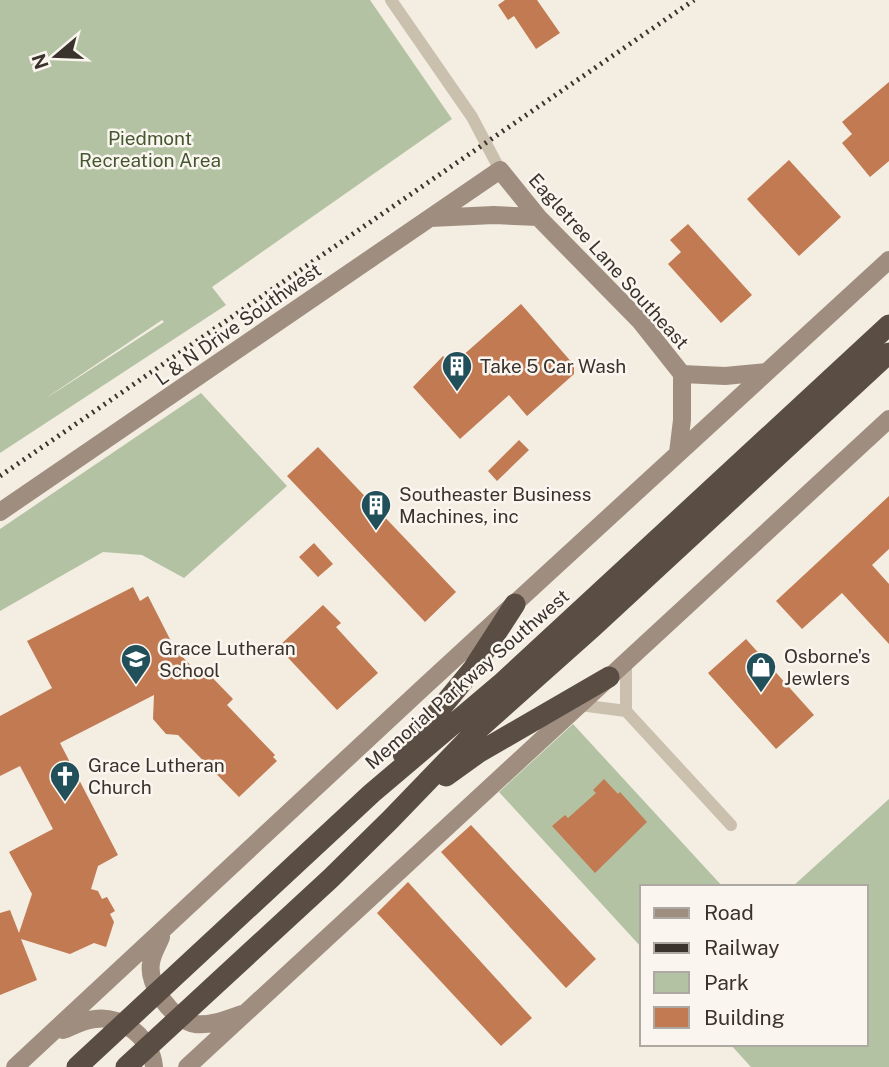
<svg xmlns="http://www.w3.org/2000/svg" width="889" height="1067" viewBox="0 0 889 1067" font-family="'Public Sans',sans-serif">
<rect width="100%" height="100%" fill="#f3ede2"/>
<path fill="#b3c2a2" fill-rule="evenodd" d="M0,0H370L452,119L212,287L226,305L0,453ZM162,320L164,322L48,397L49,396Z
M201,393L287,486L184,578L142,555L103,552L0,611V529Z
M573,724L723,887H642V948L499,792Z
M889,799V1067H751L730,1044H866V887H792Z"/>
<path fill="#c17a52" d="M505,0H537L560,33L536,49L514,16L508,20L498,5Z
M889,82V161L870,177L842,143L852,134L842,122Z
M789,160L841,217L799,256L747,199Z
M688,224L752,295L721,323L668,264L681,252L670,240Z
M521,304L574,365V374L527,416L509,395L460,439L413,387L443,356L452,365Z
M519,440L529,450L497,481L488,471Z
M318,447L456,592L425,622L287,476Z
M889,496V549L872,565L889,584V644L842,593L802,629L776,601Z
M314,543L333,564L318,577L299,557Z
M133,587L140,601L148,596L175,649L198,673L203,668L233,699L227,705L275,755L273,757L277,761L239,797L178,735L166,734L153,719L154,695L60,743L118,855L98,866L91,889L98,891L102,899L107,897L115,911L110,914L114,922L106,947L94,943L70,954L21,939L37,980L0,995V913L10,910L19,933L32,894L9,852L53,829L20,766L0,776V716L52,688L27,641Z
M323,605L341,623L336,627L378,673L337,710L278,647Z
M746,639L814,715L776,749L708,673Z
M604,779L618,794L620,792L647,822L595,873L552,826L565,815L568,818L596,793L593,790Z
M471,825L596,959L566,988L441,852Z
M408,882L532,1018L501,1046L377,913Z"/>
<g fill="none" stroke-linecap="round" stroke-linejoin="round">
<path stroke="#cbbfae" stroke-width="12" d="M391,0L472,117L500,170
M580,705L626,711V662
M626,711L731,825"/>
<path stroke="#9f8e7f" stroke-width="18" d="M430,218L494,215L538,217
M682,374L725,376L766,372
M0,512L500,170L538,217L640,321L682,374V420L678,453
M161,937C158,945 152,954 151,963C147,985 172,1020 195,1024C211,1026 227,1019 242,1014
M63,1030C73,1026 84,1020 95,1019C123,1015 152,1039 154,1067
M15,1067L427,684L889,260
M187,1067L889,419"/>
<path stroke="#5a4d43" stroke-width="21" d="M403,754L473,669L515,604
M446,776L478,753L609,677
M77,1067L372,793L503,682L889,325
M126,1067L331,878L390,820L473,734L593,627L889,353"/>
<path stroke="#3a322c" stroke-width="5" stroke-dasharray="2 5" stroke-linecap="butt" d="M0,476L694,0"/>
</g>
<defs>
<g id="building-pin" transform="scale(1.575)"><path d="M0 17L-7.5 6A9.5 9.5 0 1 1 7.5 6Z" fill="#22505a" stroke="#faf6ef"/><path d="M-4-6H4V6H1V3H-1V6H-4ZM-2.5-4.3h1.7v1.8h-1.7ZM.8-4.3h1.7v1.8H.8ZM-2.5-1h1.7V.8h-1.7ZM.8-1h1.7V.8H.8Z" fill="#fff"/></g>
<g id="school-pin" transform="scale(1.575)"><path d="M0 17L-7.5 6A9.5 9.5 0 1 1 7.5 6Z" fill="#22505a" stroke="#faf6ef"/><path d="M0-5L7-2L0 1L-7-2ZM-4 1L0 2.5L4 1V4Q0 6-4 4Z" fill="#fff"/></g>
<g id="shop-pin" transform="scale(1.575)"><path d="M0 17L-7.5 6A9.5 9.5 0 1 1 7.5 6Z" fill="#22505a" stroke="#faf6ef"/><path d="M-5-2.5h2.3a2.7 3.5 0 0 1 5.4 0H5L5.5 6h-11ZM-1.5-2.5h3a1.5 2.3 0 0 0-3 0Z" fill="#fff"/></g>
<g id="church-pin" transform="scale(1.575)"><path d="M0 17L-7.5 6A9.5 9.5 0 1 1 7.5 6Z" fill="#22505a" stroke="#faf6ef"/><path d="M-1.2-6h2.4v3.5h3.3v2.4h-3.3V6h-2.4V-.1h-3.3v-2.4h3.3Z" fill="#fff"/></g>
</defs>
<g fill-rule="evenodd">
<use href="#building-pin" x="457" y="366"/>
<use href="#building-pin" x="376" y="505"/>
<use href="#school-pin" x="136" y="659"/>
<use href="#shop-pin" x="761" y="667"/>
<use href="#church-pin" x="65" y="776"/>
</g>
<g text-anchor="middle" stroke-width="5" stroke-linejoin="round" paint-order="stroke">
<g font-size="19" fill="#445730" stroke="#faf6ef">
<text x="150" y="145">Piedmont<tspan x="150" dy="22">Recreation Area</tspan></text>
</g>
<g font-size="19" fill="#3a322c" stroke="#faf6ef">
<text transform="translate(609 261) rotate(48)" y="7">Eagletree Lane Southeast</text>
<text transform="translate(238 324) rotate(-35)" y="7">L &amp; N Drive Southwest</text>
<text transform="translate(467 679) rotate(-41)" y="7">Memorial Parkway Southwest</text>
</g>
<g font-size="19" fill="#3a322c" stroke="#faf6ef" text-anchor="start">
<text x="480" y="373">Take 5 Car Wash</text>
<text x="399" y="501">Southeaster Business<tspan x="399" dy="22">Machines, inc</tspan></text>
<text x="159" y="655">Grace Lutheran<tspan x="159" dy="22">School</tspan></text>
<text x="784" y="663">Osborne's<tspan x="784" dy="22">Jewlers</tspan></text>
<text x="88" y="772">Grace Lutheran<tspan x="88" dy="22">Church</tspan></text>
</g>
</g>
<rect x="640" y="885" width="228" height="161" fill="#faf6ef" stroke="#ada8a1" stroke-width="2"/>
<rect x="654" y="908" width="35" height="10" fill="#9f8e7f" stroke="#ada8a1" stroke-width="2"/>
<text x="704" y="920" font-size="21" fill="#3a322c">Road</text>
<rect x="654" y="943" width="35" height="10" fill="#3a322c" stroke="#ada8a1" stroke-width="2"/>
<text x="704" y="955" font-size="21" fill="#3a322c">Railway</text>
<rect x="654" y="972" width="35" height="21" fill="#b3c2a2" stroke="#ada8a1" stroke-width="2"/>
<text x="704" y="990" font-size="21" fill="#3a322c">Park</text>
<rect x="654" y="1007" width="35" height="21" fill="#c17a52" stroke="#ada8a1" stroke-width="2"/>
<text x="704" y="1025" font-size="21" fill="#3a322c">Building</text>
<g transform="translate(56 56) rotate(251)" stroke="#faf6ef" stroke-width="5" paint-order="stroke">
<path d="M0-5L12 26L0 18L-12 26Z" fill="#3a322c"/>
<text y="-10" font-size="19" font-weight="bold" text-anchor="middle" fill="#3a322c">N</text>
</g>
</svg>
